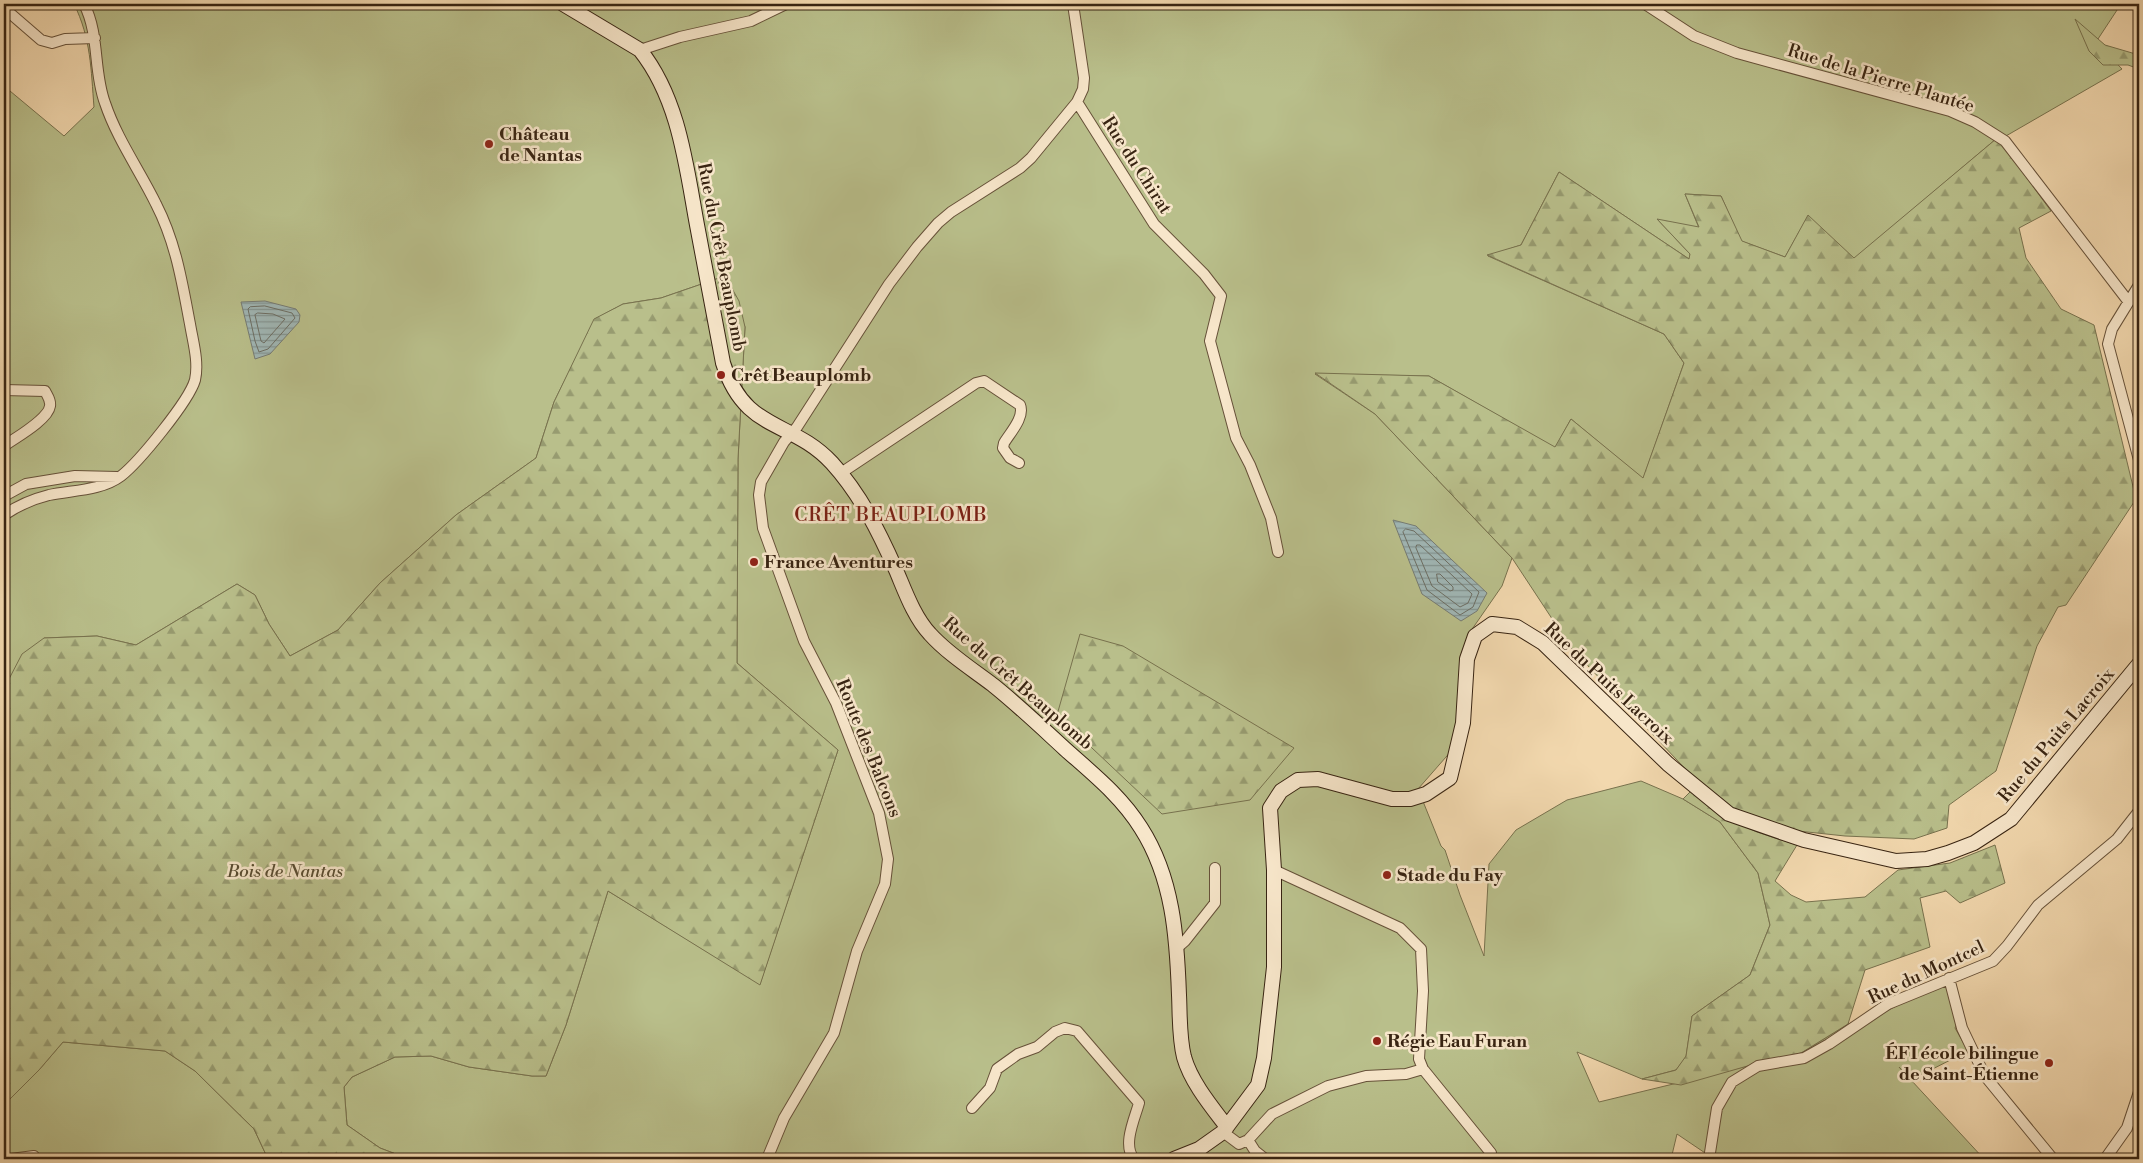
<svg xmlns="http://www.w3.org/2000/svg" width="2143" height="1163" viewBox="0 0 2143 1163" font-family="'Libre Bodoni',serif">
<defs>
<pattern id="forest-firs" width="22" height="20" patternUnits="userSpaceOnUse" patternTransform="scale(1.25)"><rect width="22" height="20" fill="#b9bf8b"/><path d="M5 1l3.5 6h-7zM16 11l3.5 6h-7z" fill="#979b70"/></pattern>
<pattern id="water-rules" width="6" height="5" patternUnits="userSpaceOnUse" patternTransform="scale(1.25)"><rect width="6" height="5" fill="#a0b7b6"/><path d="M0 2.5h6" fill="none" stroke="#839593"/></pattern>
</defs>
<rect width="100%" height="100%" fill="#f2d8ae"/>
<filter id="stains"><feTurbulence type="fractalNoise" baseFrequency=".004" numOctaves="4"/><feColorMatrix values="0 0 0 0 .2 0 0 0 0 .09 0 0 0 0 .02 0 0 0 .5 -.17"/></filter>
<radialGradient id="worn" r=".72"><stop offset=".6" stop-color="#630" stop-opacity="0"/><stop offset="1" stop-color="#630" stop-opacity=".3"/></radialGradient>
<path fill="#b9bf8b" stroke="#78724e" d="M74,4H2121L2096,42L2122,69L1999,140L1996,139L1854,259L1808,216L1785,257L1741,241L1721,196L1685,194L1699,228L1658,220L1690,254L1689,259L1559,172L1521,245L1488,256L1664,334L1684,363L1643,479L1571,419L1555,448L1429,376L1315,374L1375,414L1512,558L1502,586L1468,635L1453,749L1418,789L1441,846L1445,850L1460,895L1484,956L1489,864L1516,830L1567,800L1641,781L1683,799L1720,822L1758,873L1770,925L1750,975L1692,1016L1686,1057L1676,1070L1642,1079L1577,1052L1599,1102L1801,1053L1848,1024L1885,1012L1908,1000L1947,985L1958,1021L1955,1028L1968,1051L1911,1080L1899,1067L1984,1159H1714L1677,1134L1671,1159H409L380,1148L347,1125L344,1087L352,1077L395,1057L431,1056L469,1067L532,1076H546L566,1025L608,891L760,984L838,750L737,663L738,459L745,327L725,276L661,298L623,304L595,319L554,402L536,458L456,515L380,583L338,630L290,656L269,624L255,595L237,584L136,645L97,636L44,638L4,766V86L64,136L94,107C91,70 91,38 74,4Z
M63,1042L165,1051L195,1071L254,1129L268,1159H4V1105L39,1070Z"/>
<path fill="url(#forest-firs)" stroke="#78724e" d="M2075,19L2105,45L2139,55V69L2128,65H2103L2089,51Z
M1996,139L1999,140L2051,211L2019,228L2026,258L2061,309L2094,325L2136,499L2066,605L2058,607L2037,646L1996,771L1949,805L1947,828L1914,839L1845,836L1798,831L1731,810L1693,777L1572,649L1512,558L1375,414L1315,373L1429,376L1555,447L1571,419L1643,478L1684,363L1664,334L1487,255L1521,245L1559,172L1689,259L1690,254L1657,219L1699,227L1685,194L1721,196L1742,241L1785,257L1808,215L1854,258Z
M725,276L739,301L745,327L738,459L737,663L838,750L760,985L608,891L566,1025L546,1076H532L469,1067L431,1056L395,1057L352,1077L344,1087L347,1125L380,1148L409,1159H268L254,1129L195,1071L165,1051L63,1042L39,1070L4,1105V766L7,755L9,679L22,654L44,638L97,636L136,645L237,584L255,595L269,624L290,656L338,630L380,583L456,515L536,458L554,402L594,319L623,304L661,298Z
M1080,634L1123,646L1294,748L1250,800L1162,814L1057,715Z
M1693,789L1726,818L1757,832L1797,845L1775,881L1791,895L1806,902L1865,897L1898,870L1950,863L1995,845L2005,883L1960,903L1946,891L1920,898L1930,947L1865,970L1848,1024L1801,1053L1751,1065L1681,1085L1642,1079L1676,1070L1686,1056L1692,1016L1750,975L1770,925L1758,873L1720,822L1683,799Z"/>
<path fill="url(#water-rules)" stroke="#767c74" d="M265,301L296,309L300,315L299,322L270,354L255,359L241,302Z
M1393,520L1416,526L1487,593L1477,611L1461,621L1422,594Z"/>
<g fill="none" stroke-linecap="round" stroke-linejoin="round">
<path stroke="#6c6e64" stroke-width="1" d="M265,306L292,313L295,318L268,349L259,352L255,341L248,309L250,307Z
M258,313L273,314L285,319L264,343L261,341L255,315Z
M1406,529L1414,531L1479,592L1473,607L1460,615L1427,590L1403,532Z
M1417,545H1420L1472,594L1468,603L1460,607L1432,586L1416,548Z
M1437,574H1440L1453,587V590L1450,591L1438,582Z"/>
<g stroke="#665139" stroke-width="12">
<path id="street" d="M1645,4L1694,36L1737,53L1950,111L1975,122L2005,141L2128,301
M4,8L41,40L52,43L65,39L95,38
M640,50L680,37L751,21L786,4
M1077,102L1154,224L1204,274L1221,296L1210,341L1236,438L1250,465L1271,518L1278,552
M2139,285L2112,329L2108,344L2139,460
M4,390L45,391C48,397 51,400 50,406C48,420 15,438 4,446
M841,473L976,383L984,381L1020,405C1025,417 1010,433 1004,443L1003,448L1010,458L1019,463
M4,496L26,484L75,476L117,477
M4,515C17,506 33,499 49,495C72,490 101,491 121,476C139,462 189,401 195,380C199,362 193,342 190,324C182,282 176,243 156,204C140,171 117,139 105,103C93,71 100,35 84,4
M1274,870L1400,928L1421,949L1423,991L1419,1059L1423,1069
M1177,948L1185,941L1215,903V868
M1949,978L1962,1028L1985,1076L2053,1159
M972,1108L990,1088L997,1069L1018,1054L1037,1047L1055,1032L1065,1028L1077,1031L1139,1103C1135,1118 1122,1145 1134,1159
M1223,1132L1239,1144L1248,1140L1272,1114L1328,1086L1366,1076L1406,1074L1423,1069L1491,1153
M1248,1140L1255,1151L1265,1159
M11,1159L34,1156
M767,1159L784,1118L834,1033L857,951L885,884L888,859L879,813L836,703L804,641L763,528L759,495L761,482L784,442L797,427L889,284L917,247L938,223L951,212L1020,168L1031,158L1077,102L1083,89L1084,78L1073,4
M1709,1159L1717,1108L1732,1082L1758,1066L1804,1058L1829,1044L1888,1004L1993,961L2007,946L2038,905L2117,839L2139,811
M2105,1159L2127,1128L2139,1092"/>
</g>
<g stroke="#382412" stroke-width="16">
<path id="secondary" d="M563,4L640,50C679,99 686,165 697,225C706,271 714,317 723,363C745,433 791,419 832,463C861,495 879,532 896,570C905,591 914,617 930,634C948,654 972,669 993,685C1018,705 1041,727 1065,749C1093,774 1121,796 1141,828C1173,878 1177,937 1179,995C1180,1015 1179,1037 1184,1057C1191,1082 1211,1106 1227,1127
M1174,1159L1199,1149L1223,1132L1258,1085L1264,1058L1274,967V870L1270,808L1281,791L1298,780L1318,779L1392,799H1410L1426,794L1450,778L1463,723L1467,659L1475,636L1492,624L1517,627L1543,643L1668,764L1729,814L1804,840L1896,861L1927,859L1948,853L1974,843L2011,819L2139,664"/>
</g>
<use href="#street" stroke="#f7e6ca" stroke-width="10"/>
<use href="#secondary" stroke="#f7e6ca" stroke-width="14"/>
</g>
<g fill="#8f2418" stroke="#f7e6ca" stroke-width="2">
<circle cx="489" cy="144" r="5"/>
<circle cx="721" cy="375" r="5"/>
<circle cx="754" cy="562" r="5"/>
<circle cx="1387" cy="875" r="5"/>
<circle cx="1377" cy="1041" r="5"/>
<circle cx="2049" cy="1063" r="5"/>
</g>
<g text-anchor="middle" stroke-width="5" stroke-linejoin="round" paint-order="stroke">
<g font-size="18" fill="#382412" stroke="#f7e6ca">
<text transform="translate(1881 78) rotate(17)" y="6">Rue de la Pierre Plantée</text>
<text transform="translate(1137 165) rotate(57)" y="6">Rue du Chirat</text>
<text transform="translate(722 257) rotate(79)" y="6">Rue du Crêt Beauplomb</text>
<text transform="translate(1018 683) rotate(41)" y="6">Rue du Crêt Beauplomb</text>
<text transform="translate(1609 683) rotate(43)" y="6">Rue du Puits Lacroix</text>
<text transform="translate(2056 735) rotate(-50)" y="6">Rue du Puits Lacroix</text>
<text transform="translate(869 748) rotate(68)" y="6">Route des Balcons</text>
<text transform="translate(1926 972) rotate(-25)" y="6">Rue du Montcel</text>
</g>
<g font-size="18" font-weight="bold" fill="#382412" stroke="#f7e6ca" text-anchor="start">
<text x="499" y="140">Château<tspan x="499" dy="21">de Nantas</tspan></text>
<text x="731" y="381">Crêt Beauplomb</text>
<text x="764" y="568">France Aventures</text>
<text x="1397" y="881">Stade du Fay</text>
<text x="1387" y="1047">Régie Eau Furan</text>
<text x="2039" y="1059" text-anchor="end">ÉFI école bilingue<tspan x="2039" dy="21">de Saint-Étienne</tspan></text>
</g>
<g font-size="18" font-style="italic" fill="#584b30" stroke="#f7e6ca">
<text x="285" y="877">Bois de Nantas</text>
</g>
<g font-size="19" letter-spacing="1" fill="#7a1f14" stroke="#f7e6ca">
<text x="891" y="521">CRÊT BEAUPLOMB</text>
</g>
</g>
<rect width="2143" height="1163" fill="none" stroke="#f2d8ae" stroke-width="20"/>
<rect x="5" y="5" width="2133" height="1153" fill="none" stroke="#382412" stroke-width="2.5"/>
<rect x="10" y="10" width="2123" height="1143" fill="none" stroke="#382412"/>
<rect width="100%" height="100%" filter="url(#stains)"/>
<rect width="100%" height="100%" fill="url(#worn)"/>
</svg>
